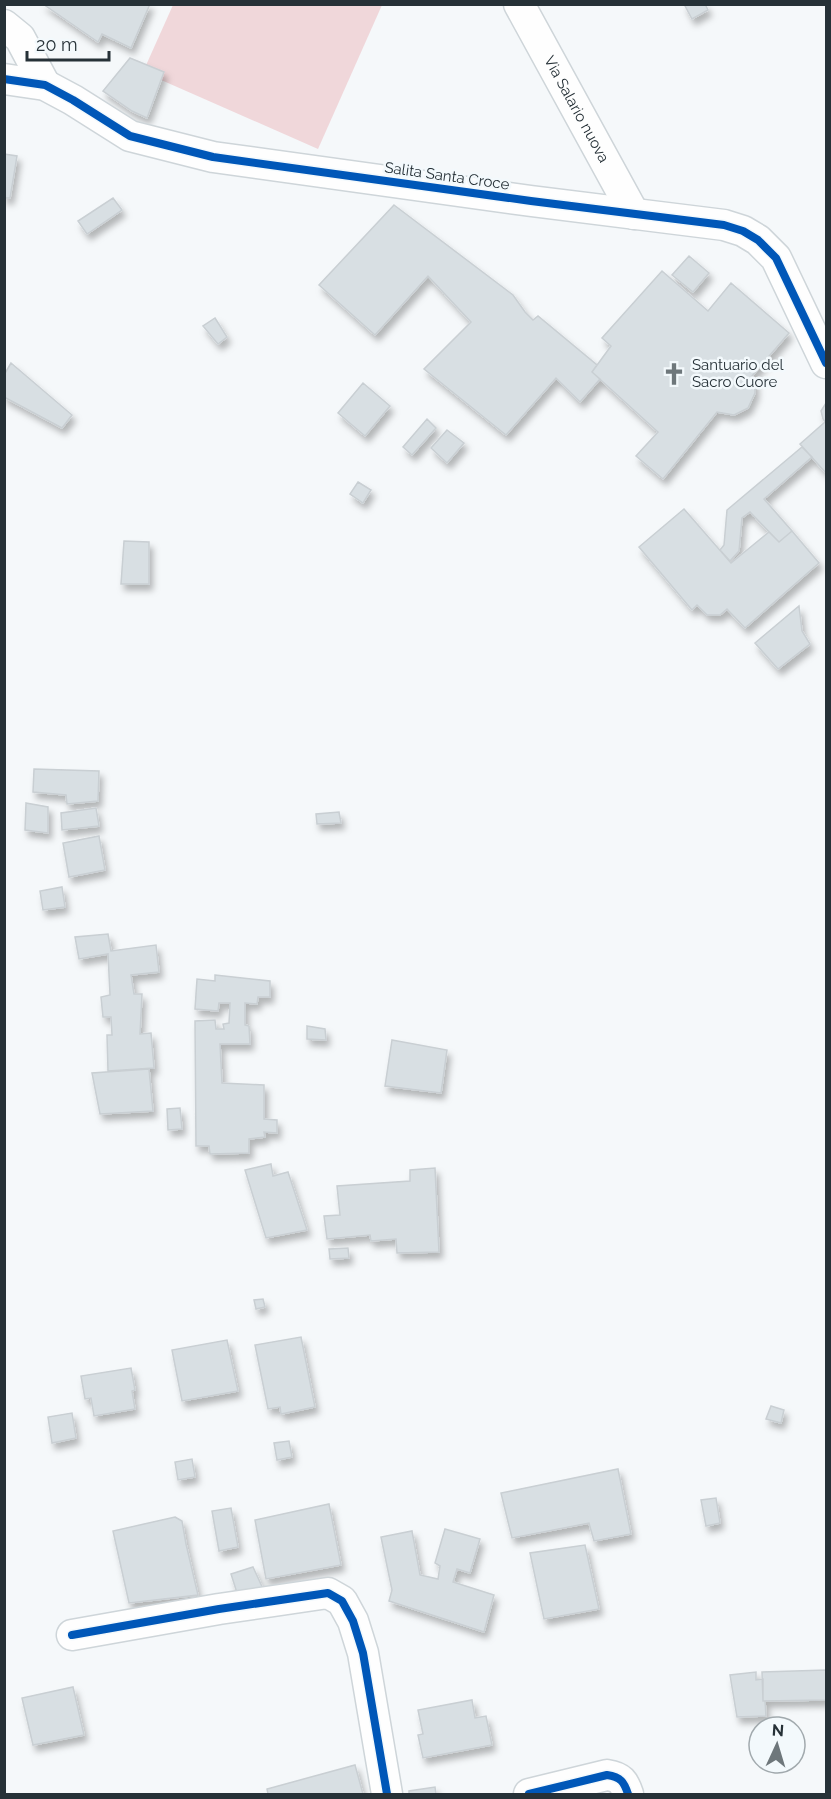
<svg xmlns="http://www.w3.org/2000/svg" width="831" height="1799" viewBox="0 0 831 1799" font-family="Raleway,sans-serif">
<defs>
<filter id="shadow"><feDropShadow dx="3.5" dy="6" stdDeviation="3" flood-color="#0004"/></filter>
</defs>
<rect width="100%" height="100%" fill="#f5f8fa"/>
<path fill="#f0d7da" d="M173,5H382L318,149L143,72Z"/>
<path fill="#d8dfe3" stroke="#c9cfd3" stroke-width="1.5" filter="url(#shadow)" d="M43,4H150L131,48L102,34L98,42Z
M684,4H705L708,10L692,19Z
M130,58L164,72L147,118L132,111L103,91Z
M4,154L17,156L10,198H4Z
M113,198L122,210L87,234L78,221Z
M394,205L513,295L525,312L533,320L538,316L597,365L592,372L600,379L580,402L556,378L506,435L424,369L471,322L428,276L375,335L319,285Z
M689,256L709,273L693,292L672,275Z
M662,271L708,311L731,283L789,333L752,376L755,384V393L748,408L734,415L717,412L663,479L636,456L658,432L592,372L611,346L602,338Z
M215,318L227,337L218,344L203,326Z
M11,363L72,415L62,428L4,397V375Z
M363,383L390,406L365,436L338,413Z
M826,403V423L823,419L821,411Z
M427,419L436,428L412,455L403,447Z
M825,422L826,423V473L800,444Z
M447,430L464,443L447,463L431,448Z
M802,447L812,457L764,499L792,531L779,542L750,512L742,518L739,551L730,561L720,550L724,545L727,510Z
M358,482L371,490L363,503L350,494Z
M684,509L731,563L769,532L779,542L792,531L819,563L745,628L727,609L720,615H707L697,605L692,610L639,547Z
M124,541L149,542V584H121Z
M799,606L802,631L810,644L778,669L755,643Z
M34,769L99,771L98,801L67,804L66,795L33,792Z
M26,803L48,807V833L25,830Z
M96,808L99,826L62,830L61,813Z
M339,812L341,823L317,824L316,814Z
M99,836L105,870L69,877L63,843Z
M62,887L65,907L43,910L40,891Z
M108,934L111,951L156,945L159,972L131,975L134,994H142L140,1034L151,1033L154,1068L108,1071L107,1035H112L111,1017H103L101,997L110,995L108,954L79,959L75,937Z
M215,975L270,981V997H258L257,1004L245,1003V1025L249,1026L250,1044H220L222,1083L264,1085V1119L277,1120V1133L264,1132L265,1137L249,1139V1153L210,1154L209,1146H196L195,1021L215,1020L216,1029H224L223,1024L229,1023L230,1003H219L218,1011L195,1009L197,979L215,981Z
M307,1026L325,1029L326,1040L307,1039Z
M392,1040L447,1050L441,1093L385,1086Z
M149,1069L153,1111L100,1114L92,1073Z
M180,1108L182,1129L168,1130L167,1109Z
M271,1164L273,1176L288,1172L307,1230L266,1238L245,1170Z
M435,1168L439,1252L397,1253L396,1239L371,1241L370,1235L327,1239L324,1216L340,1215L337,1186L410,1181V1170Z
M348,1248L349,1258L330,1259L329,1249Z
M263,1299L265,1307L256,1309L254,1300Z
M301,1337L315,1407L281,1414L280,1407L268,1409L255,1345Z
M227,1340L238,1391L182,1401L172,1350Z
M131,1368L135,1390L132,1391L135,1409L94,1416L91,1398L85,1399L81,1376Z
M771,1406L784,1410L781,1423L766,1419Z
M72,1413L76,1438L52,1443L48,1417Z
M289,1441L292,1457L277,1460L274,1443Z
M192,1459L195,1477L178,1480L175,1462Z
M618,1469L631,1534L594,1541L589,1523L512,1538L501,1493Z
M716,1498L720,1523L706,1526L701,1500Z
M329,1504L341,1565L266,1579L255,1520Z
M231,1508L238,1547L219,1551L212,1511Z
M175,1517L182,1521L186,1544L198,1595L129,1603L113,1531Z
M445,1529L480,1539L470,1573L457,1569L453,1582L494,1595L484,1632L389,1601L392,1590L381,1537L412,1531L420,1575L438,1579L440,1566L435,1563Z
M585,1545L599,1609L544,1619L530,1553Z
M253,1567L264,1591L238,1596L231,1574Z
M826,1670V1700L763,1701L762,1672Z
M756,1672V1680L763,1679V1701H765L766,1716L737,1717L730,1675Z
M73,1687L84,1735L33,1745L22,1698Z
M472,1700L475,1718L486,1716L492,1745L423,1758L418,1735L423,1734L418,1710Z
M355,1765L363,1794H268L267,1789Z
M435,1787L436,1794H409V1791Z"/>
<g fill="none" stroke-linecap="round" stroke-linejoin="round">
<g stroke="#ced5d9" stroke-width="33">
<g id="minor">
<path id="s1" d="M519,4L634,214"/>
<path d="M4,25L20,38L45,85"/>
<path d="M4,79L45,85L73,100L130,136L213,157L531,201L724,225L743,231L758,240L776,258L826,363"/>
<path d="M72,1635L219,1609L328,1593L342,1601L353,1621L363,1653L387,1794"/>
<path d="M529,1794L607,1775C621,1777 624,1782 628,1794"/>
</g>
</g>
<use href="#minor" stroke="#fefefe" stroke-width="30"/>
<g stroke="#f3f9fc" stroke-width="11">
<path id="cycleway" d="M4,79L45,85L73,100L130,136L213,157L531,201L724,225L743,231L758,240L776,258L826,363
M72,1635L219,1609L328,1593L342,1601L353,1621L363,1653L387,1794
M529,1794L607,1775C621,1777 624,1782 628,1794"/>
</g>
<use href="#cycleway" stroke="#0057b8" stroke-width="8"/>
</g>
<defs>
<g id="church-bare" transform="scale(1.8)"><path d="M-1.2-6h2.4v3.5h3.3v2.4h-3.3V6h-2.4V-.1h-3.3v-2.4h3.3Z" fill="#6e777b" stroke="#f3f9fc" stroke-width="2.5" paint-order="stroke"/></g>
</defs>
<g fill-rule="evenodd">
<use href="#church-bare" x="674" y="374"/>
</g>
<g text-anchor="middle" stroke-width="5" stroke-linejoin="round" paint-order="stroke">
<g font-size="15" fill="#263137" stroke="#f3f9fc">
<text dy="5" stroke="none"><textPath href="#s1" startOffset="120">Via Salario nuova</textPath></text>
<text transform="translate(447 176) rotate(8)" y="5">Salita Santa Croce</text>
</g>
<g font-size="15" fill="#263137" stroke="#f3f9fc" text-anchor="start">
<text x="692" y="370">Santuario del<tspan x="692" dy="17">Sacro Cuore</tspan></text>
</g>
</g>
<rect width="831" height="1799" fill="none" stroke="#263137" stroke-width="12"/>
<g transform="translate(777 1745) rotate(4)"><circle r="28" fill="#f3f9fc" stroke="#a1a9ad" stroke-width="1.5"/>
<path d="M0-4.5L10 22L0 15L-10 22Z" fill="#6e777b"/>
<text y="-9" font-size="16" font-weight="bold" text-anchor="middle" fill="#263137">N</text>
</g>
<path d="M27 51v9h82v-9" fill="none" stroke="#263137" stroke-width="3"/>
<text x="36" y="51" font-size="18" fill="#263137" stroke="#f3f9fc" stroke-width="4.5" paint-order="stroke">20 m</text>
</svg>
